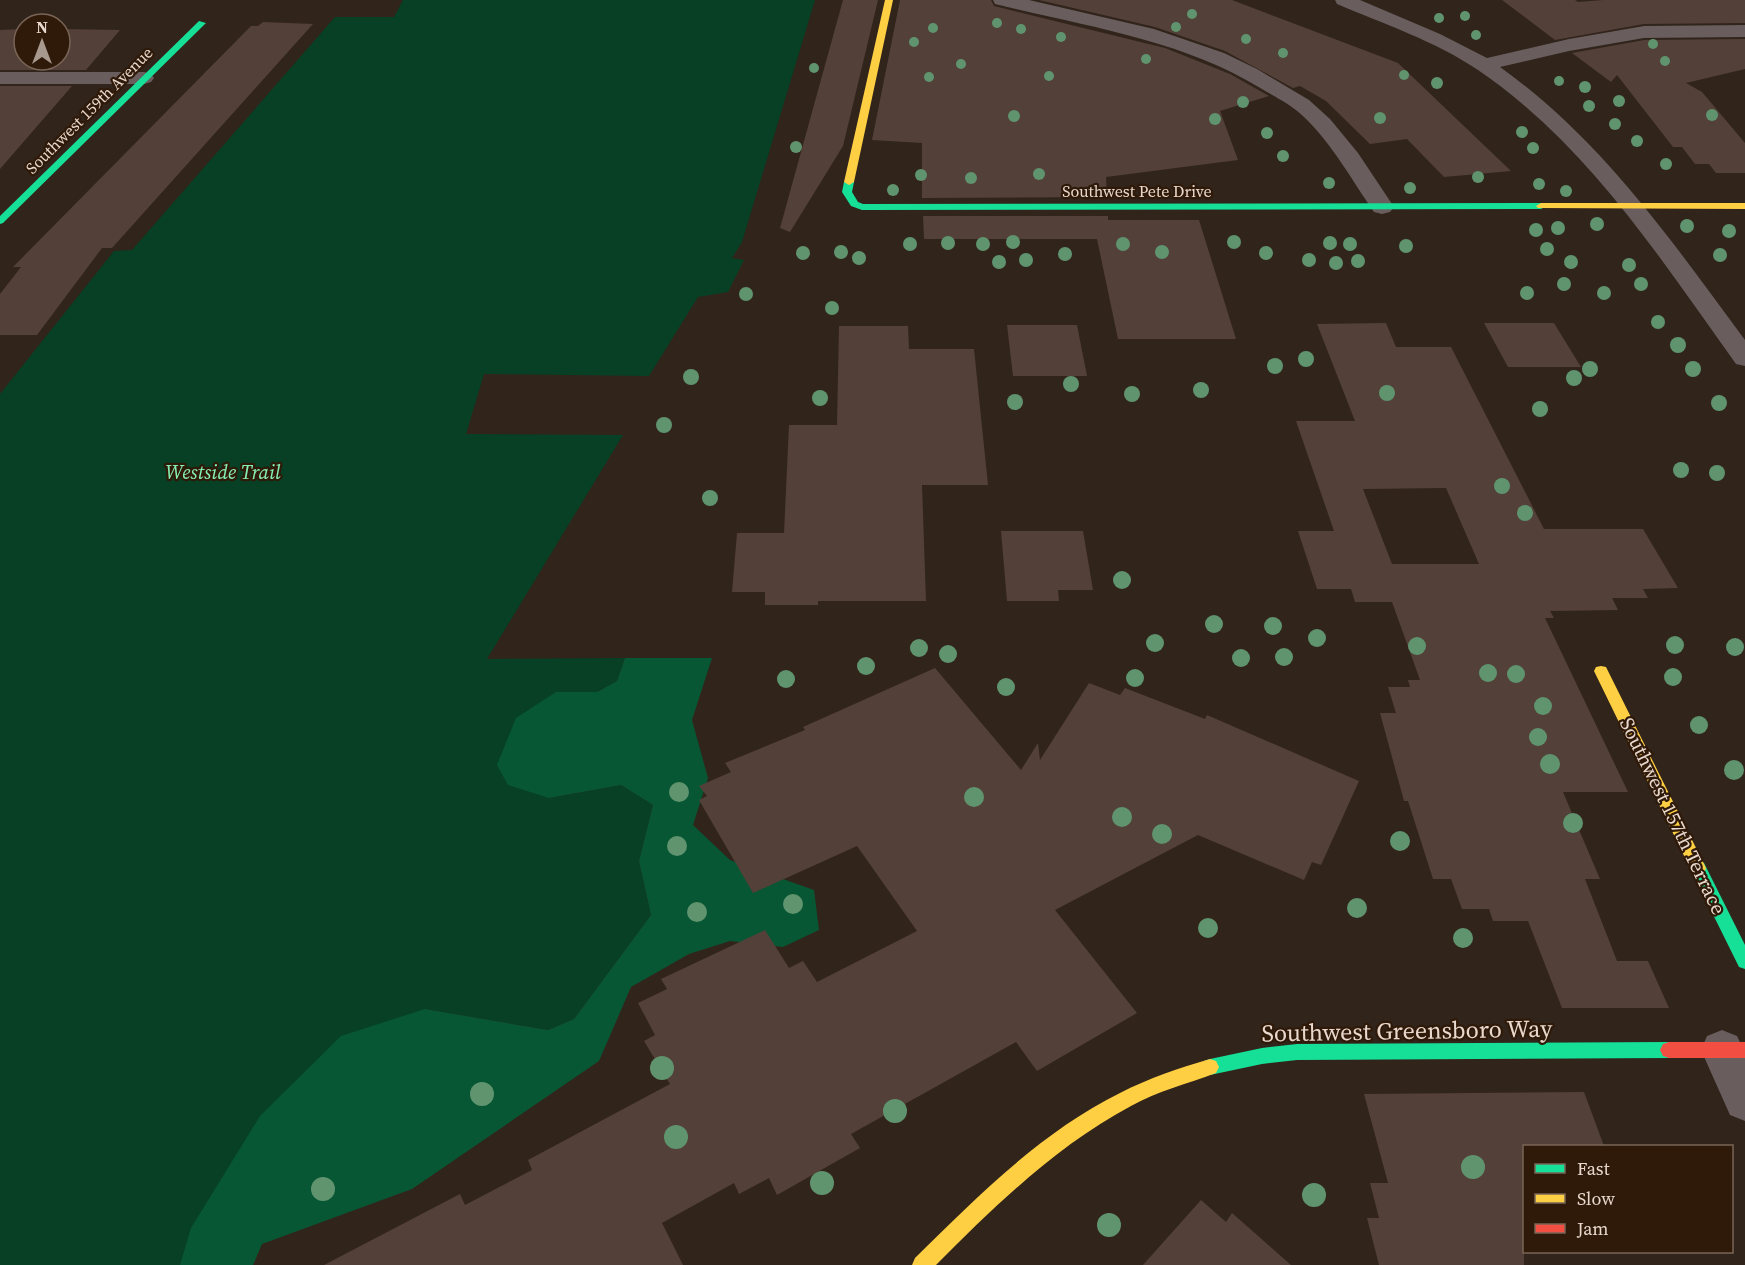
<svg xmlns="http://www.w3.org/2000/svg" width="1745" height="1265" viewBox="0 0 1745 1265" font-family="'Source Serif 4',serif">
<rect width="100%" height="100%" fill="#31241b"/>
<path fill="#074024" d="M403,0H815L742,242L732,258L744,260L728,292L698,297L649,376L484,374L466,434L623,435L487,659L625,658L617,681L597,692H556L549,798L621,785L653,805L639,861L651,915L574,1019L548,1030L425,1009L202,1265H0V394L114,251L132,250L335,17H394Z"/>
<path fill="#085734" d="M625,658H712L692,720L708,778L693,825L730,860L814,890L819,930L783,947L730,941L689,954L631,987L599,1061L412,1189L262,1244L253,1265H180L191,1228L260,1116L341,1036L425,1009L548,1030L574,1019L651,915L639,861L653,805L621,785L549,798L508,785L497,765L516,718L556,692H597L617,681Z"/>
<path fill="#534039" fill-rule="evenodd" d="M843,0H878L843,146L790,232L780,228Z
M900,0H991L994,6L1165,48L1230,74L1269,96L1220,111L1238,160L1106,177L1107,197L922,198V143L872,140Z
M1039,0H1232L1398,63L1511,171L1444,177L1407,139L1370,144L1326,101L1300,86L1293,88L1225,51L1155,27Z
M1502,0H1575L1578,2L1603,0H1745V23L1644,24L1555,40Z
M263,22L313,24L112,248H102L37,335H0V294L21,267H13L251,26H258Z
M24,29V60H60V29L120,30L86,70H0V30Z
M1745,39V69L1686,83L1702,92L1745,143V173H1716L1709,164H1695L1682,147H1673L1617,75L1611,82L1572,53L1644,40Z
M0,86H72L0,169Z
M923,216H1108V220H1199L1236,339H1118L1097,239H924Z
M1386,323L1396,347H1451L1544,529H1643L1678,588L1643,589L1648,598H1612L1618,610L1550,611L1554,618H1545L1628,792H1563L1600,879H1585L1617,961H1648L1669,1008H1562L1528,921H1493L1489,909H1462L1451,879H1433L1408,801H1404L1380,713H1396L1388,687H1410L1408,680H1420L1392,602H1355L1351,589H1317L1298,531H1334L1296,421H1355L1317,324ZM1446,488L1479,564H1392L1363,489Z
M1484,323H1554L1581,367H1508Z
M1007,325H1077L1087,376H1013Z
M839,326H908L909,349H974L988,485H922L926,601H818V605H765V592H732L737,533H784L789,425H837Z
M1001,531H1083L1093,590H1058L1059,601H1007Z
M935,668L1021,770L1038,743L1040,760L1089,683L1120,695L1125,688L1205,719L1207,715L1359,781L1321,865L1312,862L1304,880L1198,835L1055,910L1137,1013L1037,1071L1016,1042L851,1134L860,1148L777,1195L769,1178L739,1194L734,1183L662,1223L683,1265H324L460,1194L465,1205L532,1170L528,1160L670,1084L644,1041L655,1035L638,1003L667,989L661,979L765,930L789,968L803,961L817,982L917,931L857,846L753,893L699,800L707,796L699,786L731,772L725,763L805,730L803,727Z
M1584,1092L1604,1146H1524V1265H1379L1367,1218H1379L1370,1183H1388L1364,1094Z
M1201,1200L1226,1222L1232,1213L1291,1265H1143Z"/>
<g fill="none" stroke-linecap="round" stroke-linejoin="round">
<path fill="#695d5d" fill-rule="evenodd" d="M993,0H1029L1154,29L1224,53L1257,69L1309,100L1330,119L1358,153L1394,207L1390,212L1382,214L1374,212C1351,179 1333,145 1304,117C1292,105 1277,98 1262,89C1180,39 1087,27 995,4Z
M1335,0H1360L1440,34L1487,58L1569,39L1644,26L1745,25V37L1644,38L1569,51L1500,67C1601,139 1672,241 1745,340V366L1736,364C1660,258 1587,144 1478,70C1435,41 1384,24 1337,4Z
M0,72H144L151,74L154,78L151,82L144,84H0Z
M1722,1030L1737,1036L1745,1053V1121L1730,1115L1701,1050L1707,1036Z"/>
<path fill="#16e098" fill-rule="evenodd" d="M199,21L206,23L3,223L0,224V216Z
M849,179L854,182L852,192L858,202L863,204L1541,203L1546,206L1541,209L862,210L851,206L842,192L844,182Z
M1698,861L1704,863L1745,945V969L1739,967L1690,868L1692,863Z
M1669,1042L1675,1044L1678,1050L1675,1056L1669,1058L1297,1060L1262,1064L1210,1075L1204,1073L1201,1067L1204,1061L1210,1059L1262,1048L1297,1044Z"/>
<path fill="#ffcf43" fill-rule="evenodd" d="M885,0H893L854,182L849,185L844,182Z
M1541,203H1745V209L1538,208L1536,206Z
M1601,666L1606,667L1608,671L1706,868L1704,873L1698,875L1692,873L1690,868L1594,671L1596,667Z
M1210,1059L1216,1061L1219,1067L1216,1073C1187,1084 1158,1091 1131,1106C1056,1146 995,1206 936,1265H912L915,1258C977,1197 1041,1132 1120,1093C1149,1078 1179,1068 1210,1059Z"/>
<path fill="#f24e42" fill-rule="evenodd" d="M1669,1042H1745V1058H1669L1663,1056L1660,1050L1663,1044Z"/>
</g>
<g fill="#60946f">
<circle cx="1192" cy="14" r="5"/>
<circle cx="1465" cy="16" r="5"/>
<circle cx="1439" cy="18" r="5"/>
<circle cx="997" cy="23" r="5"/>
<circle cx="1176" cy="27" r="5"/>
<circle cx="933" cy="28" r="5"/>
<circle cx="1021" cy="29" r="5"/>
<circle cx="1476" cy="35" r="5"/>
<circle cx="1061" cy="37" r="5"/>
<circle cx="1246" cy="39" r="5"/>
<circle cx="914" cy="42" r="5"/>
<circle cx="1653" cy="44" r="5"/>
<circle cx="1283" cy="53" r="5"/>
<circle cx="1146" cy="59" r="5"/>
<circle cx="1665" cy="61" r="5"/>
<circle cx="961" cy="64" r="5"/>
<circle cx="814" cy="68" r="5"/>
<circle cx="1404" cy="75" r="5"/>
<circle cx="1049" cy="76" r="5"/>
<circle cx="929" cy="77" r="5"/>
<circle cx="1559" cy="81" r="5"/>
<circle cx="1437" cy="83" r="6"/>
<circle cx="1585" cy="87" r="6"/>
<circle cx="1619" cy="101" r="6"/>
<circle cx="1243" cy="102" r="6"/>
<circle cx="1589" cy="106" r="6"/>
<circle cx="1712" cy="115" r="6"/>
<circle cx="1014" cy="116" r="6"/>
<circle cx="1380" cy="118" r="6"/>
<circle cx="1215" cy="119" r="6"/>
<circle cx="1615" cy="124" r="6"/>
<circle cx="1522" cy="132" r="6"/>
<circle cx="1267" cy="133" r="6"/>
<circle cx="1637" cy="141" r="6"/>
<circle cx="796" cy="147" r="6"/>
<circle cx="1533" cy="148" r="6"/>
<circle cx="1283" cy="156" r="6"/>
<circle cx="1666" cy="164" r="6"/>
<circle cx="1039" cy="174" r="6"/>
<circle cx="921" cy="175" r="6"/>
<circle cx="1478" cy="177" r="6"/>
<circle cx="971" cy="178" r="6"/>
<circle cx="1329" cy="183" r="6"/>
<circle cx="1539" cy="184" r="6"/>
<circle cx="1410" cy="188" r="6"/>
<circle cx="893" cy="190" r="6"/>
<circle cx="1566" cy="191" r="6"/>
<circle cx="1597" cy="224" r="7"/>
<circle cx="1687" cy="226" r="7"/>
<circle cx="1558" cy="228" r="7"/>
<circle cx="1536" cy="230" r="7"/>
<circle cx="1729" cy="231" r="7"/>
<circle cx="1013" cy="242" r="7"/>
<circle cx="1234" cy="242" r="7"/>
<circle cx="948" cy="243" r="7"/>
<circle cx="1330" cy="243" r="7"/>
<circle cx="910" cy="244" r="7"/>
<circle cx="983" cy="244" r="7"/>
<circle cx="1123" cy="244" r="7"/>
<circle cx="1350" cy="244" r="7"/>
<circle cx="1406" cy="246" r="7"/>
<circle cx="1547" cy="249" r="7"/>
<circle cx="841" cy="252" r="7"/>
<circle cx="1162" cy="252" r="7"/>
<circle cx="803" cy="253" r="7"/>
<circle cx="1266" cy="253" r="7"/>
<circle cx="1065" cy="254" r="7"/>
<circle cx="1720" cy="255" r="7"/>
<circle cx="859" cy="258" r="7"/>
<circle cx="1026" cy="260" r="7"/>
<circle cx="1309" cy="260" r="7"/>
<circle cx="1358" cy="261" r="7"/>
<circle cx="999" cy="262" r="7"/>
<circle cx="1571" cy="262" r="7"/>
<circle cx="1336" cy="263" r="7"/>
<circle cx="1629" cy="265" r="7"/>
<circle cx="1564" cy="284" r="7"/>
<circle cx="1641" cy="284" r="7"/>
<circle cx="1527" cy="293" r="7"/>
<circle cx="1604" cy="293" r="7"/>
<circle cx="746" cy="294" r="7"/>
<circle cx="832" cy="308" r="7"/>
<circle cx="1658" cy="322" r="7"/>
<circle cx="1678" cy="345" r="8"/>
<circle cx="1306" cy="359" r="8"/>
<circle cx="1275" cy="366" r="8"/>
<circle cx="1590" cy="369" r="8"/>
<circle cx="1693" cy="369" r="8"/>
<circle cx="691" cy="377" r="8"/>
<circle cx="1574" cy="378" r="8"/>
<circle cx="1071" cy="384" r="8"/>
<circle cx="1201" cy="390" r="8"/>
<circle cx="1387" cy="393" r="8"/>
<circle cx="1132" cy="394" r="8"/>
<circle cx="820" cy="398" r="8"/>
<circle cx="1015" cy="402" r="8"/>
<circle cx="1719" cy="403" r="8"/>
<circle cx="1540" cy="409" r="8"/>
<circle cx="664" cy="425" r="8"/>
<circle cx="1681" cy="470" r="8"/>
<circle cx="1717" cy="473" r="8"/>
<circle cx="1502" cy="486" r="8"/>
<circle cx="710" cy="498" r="8"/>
<circle cx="1525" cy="513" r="8"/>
<circle cx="1122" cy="580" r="9"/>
<circle cx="1214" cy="624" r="9"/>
<circle cx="1273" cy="626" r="9"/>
<circle cx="1317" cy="638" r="9"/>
<circle cx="1155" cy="643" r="9"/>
<circle cx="1675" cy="645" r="9"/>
<circle cx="1417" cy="646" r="9"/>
<circle cx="1735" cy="647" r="9"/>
<circle cx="919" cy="648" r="9"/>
<circle cx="948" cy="654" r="9"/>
<circle cx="1284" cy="657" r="9"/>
<circle cx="1241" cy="658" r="9"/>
<circle cx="866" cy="666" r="9"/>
<circle cx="1488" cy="673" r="9"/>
<circle cx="1516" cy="674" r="9"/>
<circle cx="1673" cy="677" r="9"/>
<circle cx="1135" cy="678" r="9"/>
<circle cx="786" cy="679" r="9"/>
<circle cx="1006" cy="687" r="9"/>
<circle cx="1543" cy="706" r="9"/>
<circle cx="1699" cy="725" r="9"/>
<circle cx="1538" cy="737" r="9"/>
<circle cx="1550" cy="764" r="10"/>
<circle cx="1734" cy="770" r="10"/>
<circle cx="679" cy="792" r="10"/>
<circle cx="974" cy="797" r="10"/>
<circle cx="1122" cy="817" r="10"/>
<circle cx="1573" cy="823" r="10"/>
<circle cx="1162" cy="834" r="10"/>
<circle cx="1400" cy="841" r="10"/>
<circle cx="677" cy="846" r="10"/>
<circle cx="793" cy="904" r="10"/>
<circle cx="1357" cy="908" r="10"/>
<circle cx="697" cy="912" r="10"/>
<circle cx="1208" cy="928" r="10"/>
<circle cx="1463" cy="938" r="10"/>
<circle cx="662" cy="1068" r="12"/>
<circle cx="482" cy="1094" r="12"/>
<circle cx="895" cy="1111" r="12"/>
<circle cx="676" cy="1137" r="12"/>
<circle cx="1473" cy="1167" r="12"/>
<circle cx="822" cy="1183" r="12"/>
<circle cx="323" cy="1189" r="12"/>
<circle cx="1314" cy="1195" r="12"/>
<circle cx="1109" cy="1225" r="12"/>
</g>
<g text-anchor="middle" stroke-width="4.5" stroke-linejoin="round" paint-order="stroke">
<g font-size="16" fill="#e8d8cd" stroke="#2f1908">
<text transform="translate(89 110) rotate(-45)" y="6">Southwest 159th Avenue</text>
<text x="1137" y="197">Southwest Pete Drive</text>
</g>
<g font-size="20" font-style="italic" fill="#86f0b3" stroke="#2f1908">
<text x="223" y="479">Westside Trail</text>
</g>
<g font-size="20" fill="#e8d8cd" stroke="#2f1908">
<text transform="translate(1673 816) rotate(64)" y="7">Southwest 157th Terrace</text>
</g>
<g font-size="24" fill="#e8d8cd" stroke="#2f1908">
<text transform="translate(1407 1031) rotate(-1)" y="8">Southwest Greensboro Way</text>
</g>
</g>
<rect x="1523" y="1145" width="210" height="108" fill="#2f1908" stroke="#796557" stroke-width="1.5"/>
<rect x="1535" y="1164" width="30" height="9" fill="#16e098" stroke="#796557" stroke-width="1.5"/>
<text x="1577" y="1175" font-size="18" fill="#e8d8cd">Fast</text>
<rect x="1535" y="1194" width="30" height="9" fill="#ffcf43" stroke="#796557" stroke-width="1.5"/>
<text x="1577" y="1205" font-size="18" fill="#e8d8cd">Slow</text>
<rect x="1535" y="1224" width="30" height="9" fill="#f24e42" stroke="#796557" stroke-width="1.5"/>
<text x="1577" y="1235" font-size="18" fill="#e8d8cd">Jam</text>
<g transform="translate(42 42)"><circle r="28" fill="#2f1908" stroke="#796557" stroke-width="1.5"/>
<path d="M0-4.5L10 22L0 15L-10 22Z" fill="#a8998f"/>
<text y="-9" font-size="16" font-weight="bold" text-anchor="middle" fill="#e8d8cd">N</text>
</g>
</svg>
